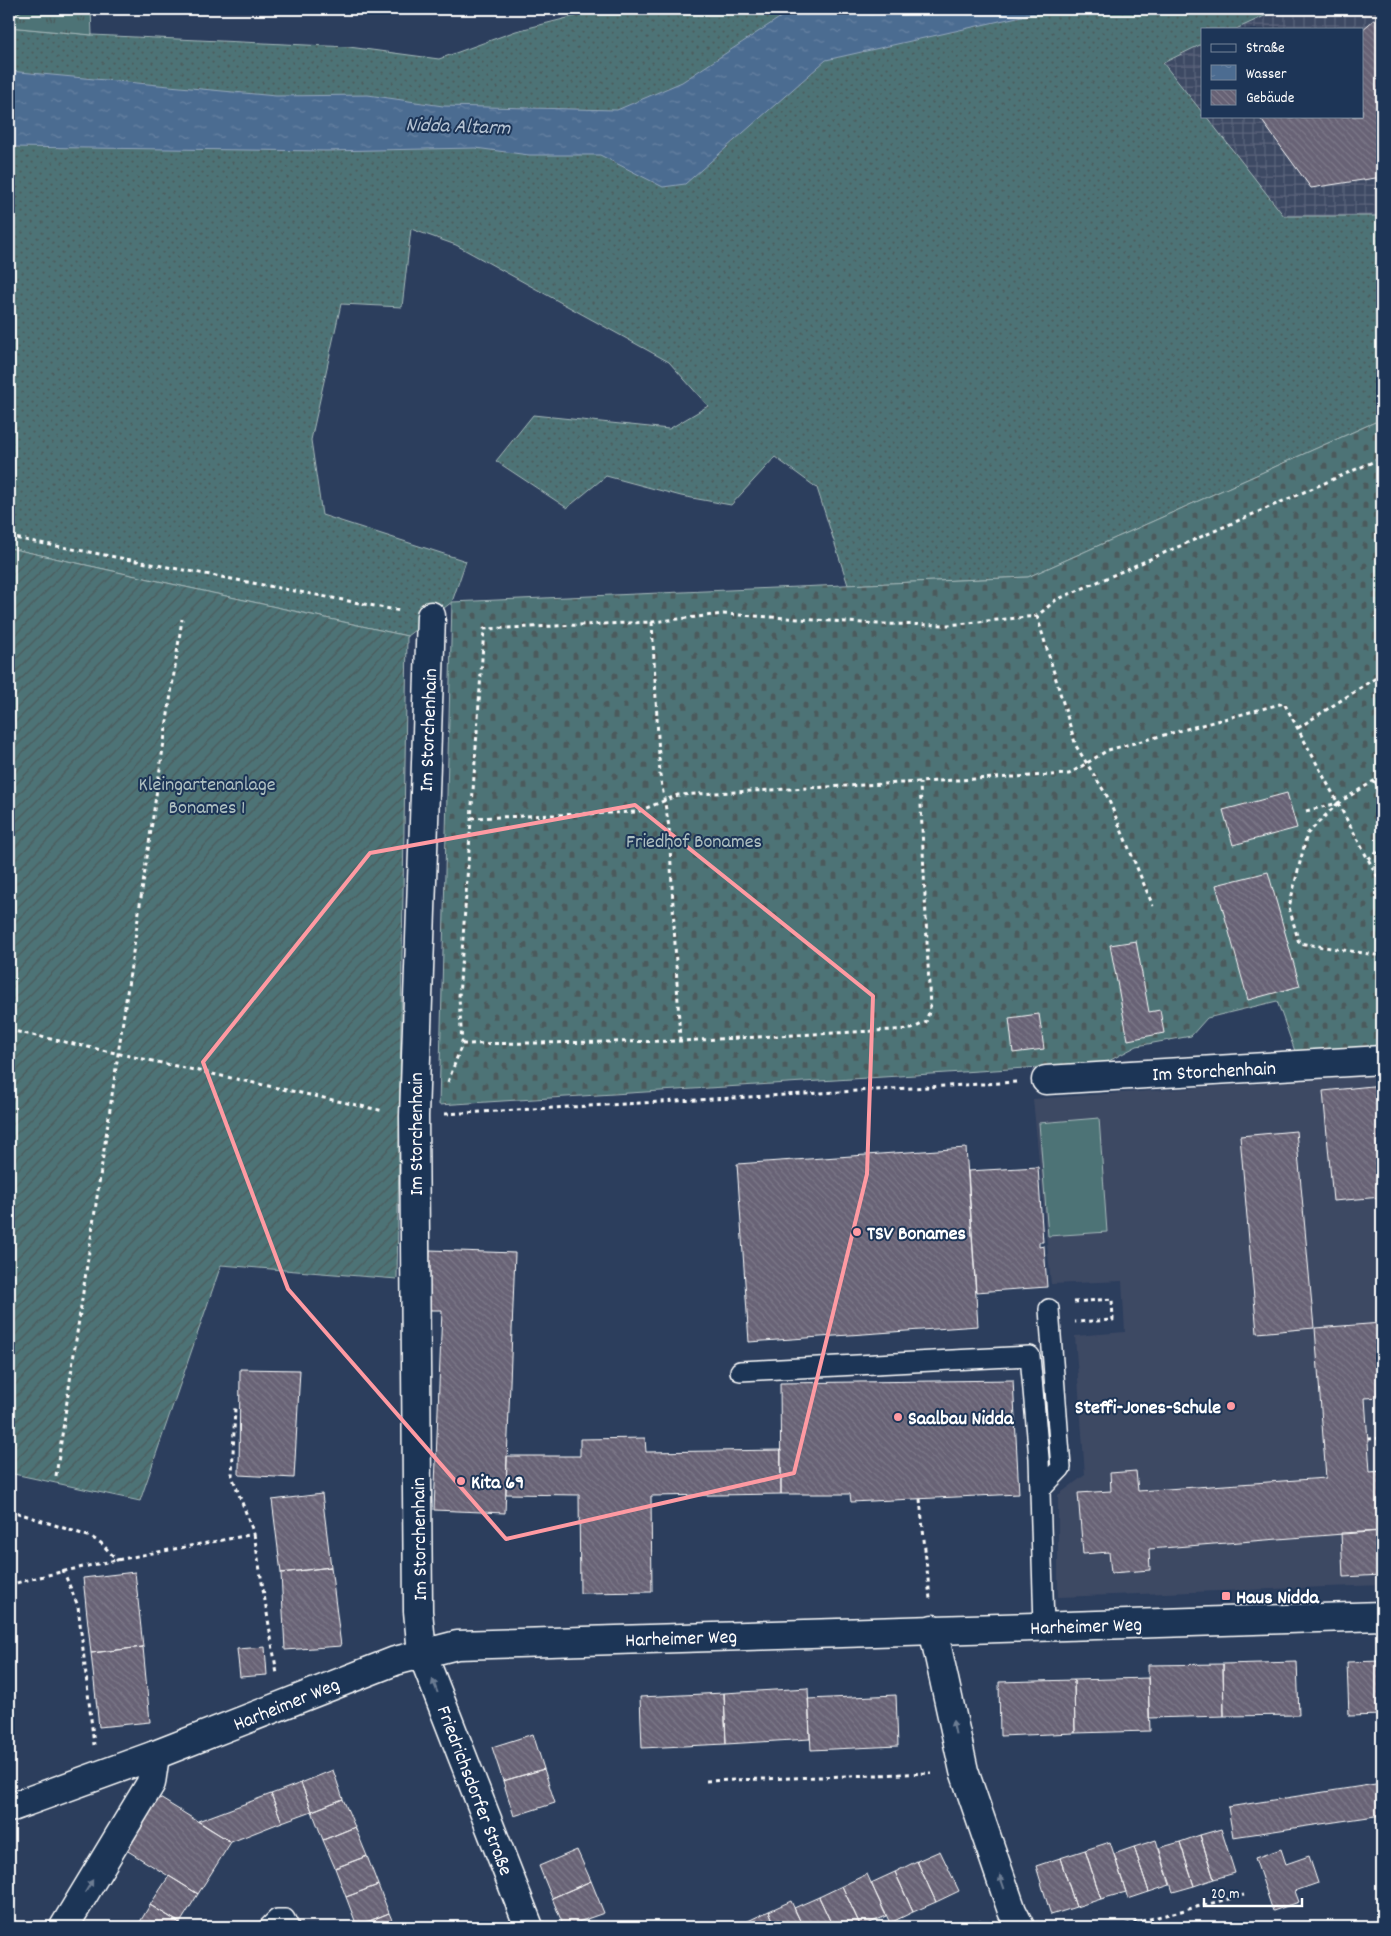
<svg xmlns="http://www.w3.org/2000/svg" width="1391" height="1936" viewBox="0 0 1391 1936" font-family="Dekko,sans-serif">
<defs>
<pattern id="industrial-grid" width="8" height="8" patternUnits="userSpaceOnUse" patternTransform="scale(1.25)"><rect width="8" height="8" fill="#3e4964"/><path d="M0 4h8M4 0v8" fill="none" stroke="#5b647b"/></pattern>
<pattern id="grass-dots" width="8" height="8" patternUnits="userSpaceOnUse" patternTransform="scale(1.25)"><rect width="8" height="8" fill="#4d7376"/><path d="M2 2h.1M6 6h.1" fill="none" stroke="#4c5a5b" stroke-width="1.8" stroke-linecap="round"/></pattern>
<pattern id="cemetery-stones" width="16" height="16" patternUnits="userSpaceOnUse" patternTransform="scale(1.25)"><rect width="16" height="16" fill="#4d7376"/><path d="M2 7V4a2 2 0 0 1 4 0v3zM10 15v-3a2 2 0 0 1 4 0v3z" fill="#4c5a5b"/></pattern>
<pattern id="park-tufts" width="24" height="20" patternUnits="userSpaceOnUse" patternTransform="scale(1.25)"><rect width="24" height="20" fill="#4d7376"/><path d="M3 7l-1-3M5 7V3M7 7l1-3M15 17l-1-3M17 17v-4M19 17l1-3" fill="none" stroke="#4c5a5b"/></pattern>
<pattern id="garden-furrows" width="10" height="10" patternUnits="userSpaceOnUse" patternTransform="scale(1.25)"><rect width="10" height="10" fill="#4d7376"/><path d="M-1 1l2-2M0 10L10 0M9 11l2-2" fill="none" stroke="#4c5a5b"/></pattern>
<pattern id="water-ripples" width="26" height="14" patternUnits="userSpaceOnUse" patternTransform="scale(1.25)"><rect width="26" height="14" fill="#4c6c91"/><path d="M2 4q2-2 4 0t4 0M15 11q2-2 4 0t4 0" fill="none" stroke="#6782a2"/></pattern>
<pattern id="building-back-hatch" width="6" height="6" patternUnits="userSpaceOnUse" patternTransform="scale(1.25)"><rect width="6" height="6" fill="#676275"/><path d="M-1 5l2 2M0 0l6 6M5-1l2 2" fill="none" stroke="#7e7a8a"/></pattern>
</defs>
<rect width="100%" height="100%" fill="#2c3e5d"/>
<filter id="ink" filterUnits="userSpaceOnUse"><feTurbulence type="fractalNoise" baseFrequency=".02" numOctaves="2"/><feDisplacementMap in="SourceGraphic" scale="10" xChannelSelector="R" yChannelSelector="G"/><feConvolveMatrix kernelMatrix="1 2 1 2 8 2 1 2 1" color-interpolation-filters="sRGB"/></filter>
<g filter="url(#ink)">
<path fill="#3e4964" d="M1382,1075V1585L1058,1597V1495L1085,1475L1075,1336L1125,1332L1122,1281L1051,1284L1033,1099Z"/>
<path fill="url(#industrial-grid)" d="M1280,9H1382V216H1284L1206,116H1362V29H1236Z
M1202,44V112L1163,62Z"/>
<path fill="url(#grass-dots)" stroke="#a6b9ba" d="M603,9H1280L1236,29H1202V44L1163,63L1202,112V116H1206L1284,216H1382V419L1028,577L848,585L817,488L775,457L731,505L681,496L606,476L567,508L496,461L533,415L669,429L708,406L669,362L456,245L411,229L402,307L341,304L311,440L322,515L466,561L452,602L407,636L9,548V27L92,35L349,47L439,59L516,31Z"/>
<path fill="url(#cemetery-stones)" stroke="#a6b9ba" d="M1382,419V1049L1296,1054L1277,1001L1207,1018L1191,1036L1137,1046L1105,1063L439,1105L452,602L1028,577Z"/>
<path fill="url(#park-tufts)" stroke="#a6b9ba" d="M9,9H91L92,35L9,27Z"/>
<path fill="url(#garden-furrows)" stroke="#a6b9ba" d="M9,548L407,636L397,1279L221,1265L140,1501L9,1473Z"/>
<path fill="#4d7376" stroke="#a6b9ba" d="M1099,1118L1107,1232L1048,1236L1039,1123Z"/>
<path fill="url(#water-ripples)" stroke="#94a7bd" d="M793,9H1053L826,60L685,184L663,187L600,155H529L475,148L326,151L9,147V71L276,96L368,95L443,106L617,110L682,82Z"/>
<path fill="url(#building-back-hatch)" stroke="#fff" d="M1382,13V177L1311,188L1260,118L1362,116V30Z
M1287,793L1297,828L1233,845L1223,810Z
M1268,872L1300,986L1248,1000L1216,885Z
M1136,941L1149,1012L1160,1010L1164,1033L1128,1040L1110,945Z
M1039,1014L1044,1049L1013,1053L1009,1018Z
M1382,1085V1197L1333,1201L1323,1091Z
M1296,1131L1314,1328L1257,1333L1240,1136Z
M966,1148L978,1326L749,1342L737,1164Z
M1038,1167L1043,1242H1039V1247L1044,1246L1047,1287L976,1292L968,1171Z
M430,1250L515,1253L505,1513L434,1510L442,1310H427Z
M1382,1323V1397L1365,1398L1370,1472L1382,1471V1531L1149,1549L1150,1570L1111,1573L1109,1552L1083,1554L1078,1493L1111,1491L1110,1473L1136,1471L1138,1491L1326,1478L1315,1328Z
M240,1369L300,1370L294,1478L239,1475Z
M1013,1380L1019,1494L851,1502L850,1494H781L780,1383Z
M645,1438L646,1452L781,1450V1494L651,1496L652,1592L580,1593L579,1495L506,1494L507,1456H580V1439Z
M322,1494L331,1567L281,1573L272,1500Z
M1382,1531V1575L1343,1577L1341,1533Z
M331,1567L341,1646L285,1650L281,1573Z
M135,1572L143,1647L91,1653L83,1578Z
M143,1647L150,1722L99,1727L91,1653Z
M265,1647L267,1675L240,1677L237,1649Z
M1382,1661V1715L1349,1716L1347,1662Z
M1297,1662L1299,1715L1224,1716L1223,1664Z
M1223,1664L1224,1716L1149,1718L1148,1665Z
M1148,1678L1150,1731L1075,1733L1074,1680Z
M1074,1680L1075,1733L1000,1736L999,1682Z
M808,1688L810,1739L726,1744L724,1693Z
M724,1693L726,1744L642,1748L640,1697Z
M896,1695L898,1746L811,1750L808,1699Z
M533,1734L544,1769L503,1781L492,1747Z
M544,1769L555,1803L514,1816L503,1781Z
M333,1770L343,1799L312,1811L301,1783Z
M301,1783L312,1811L282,1822L271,1794Z
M1382,1783V1815L1233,1837L1228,1807Z
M271,1794L282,1822L231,1842L198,1821Z
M155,1795L231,1842L198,1894L123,1848Z
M343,1799L355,1827L323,1840L312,1811Z
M355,1827L367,1856L335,1868L323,1840Z
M1221,1829L1235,1873L1214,1879L1200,1835Z
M1200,1835L1214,1879L1194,1886L1180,1842Z
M1156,1840L1170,1885L1149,1892L1134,1847Z
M1110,1842L1126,1892L1101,1899L1085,1850Z
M1180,1842L1194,1886L1173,1892L1159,1848Z
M1134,1847L1149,1892L1128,1899L1114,1854Z
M1281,1849L1286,1864L1309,1856L1318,1883L1295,1891L1299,1902L1273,1911L1255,1858Z
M577,1850L591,1881L552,1898L539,1866Z
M1085,1850L1101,1899L1076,1907L1060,1858Z
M940,1851L959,1891L936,1902L917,1861Z
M367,1856L378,1885L346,1897L335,1868Z
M1060,1858L1076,1907L1051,1915L1036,1866Z
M917,1861L936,1902L913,1912L895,1872Z
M895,1872L913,1912L890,1923L871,1883Z
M867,1874L886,1916L861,1927L842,1886Z
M169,1876L198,1894L180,1923L150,1905Z
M591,1881L604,1913L564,1927L552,1898Z
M378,1885L389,1913L357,1926L346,1897Z
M842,1886L861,1927H833L819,1897Z
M819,1897L833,1927H803L794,1908Z
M791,1901L803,1927H776L769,1911Z
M150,1905L180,1923L178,1927H137Z
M769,1911L776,1927H751L748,1921Z
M389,1913L395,1927H358L357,1926Z
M748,1921L751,1927H735Z"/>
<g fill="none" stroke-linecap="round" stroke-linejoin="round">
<g stroke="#fff" stroke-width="22">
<path id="service" d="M740,1371L1030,1356L1039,1458L1044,1626
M1040,1490L1061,1468L1049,1309
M269,1927L277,1919H285L289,1927"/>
</g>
<g stroke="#fff" stroke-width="31">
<path id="minor" d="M431,616L414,1116L418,1611L422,1653L529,1927
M1046,1080L1382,1060
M933,1629L964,1771L1012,1911L1020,1927
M64,1927L151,1783L155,1755"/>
</g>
<g stroke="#fff" stroke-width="31">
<path id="tertiary" d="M9,1808L155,1755L395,1661L457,1645L1382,1616"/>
</g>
<path stroke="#fff" stroke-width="3" stroke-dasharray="4 4" stroke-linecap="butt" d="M9,14L24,9
M9,537L401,611
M1037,616L1076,746L1107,796L1153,906
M652,622L660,775L669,827L680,1041
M9,627L10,616
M1298,728L1382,674
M1375,781L1382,794
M1338,803L1307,834L1289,907L1299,943L1382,956
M1306,811L1338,803L1382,776
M471,818L637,812L678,795L1069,774L1108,750L1284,703L1382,885
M1368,859L1382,849
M9,1030L384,1111
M462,1044L680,1041L912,1029L926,1022L930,1009L920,783
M448,1082L462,1044L459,997L484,629L652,622L723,614L878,624L948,625L1037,616L1056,600L1382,458
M445,1114L1018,1082
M1074,1302L1112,1299L1113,1320L1075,1322
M1368,1439L1382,1438
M56,1476L182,619
M920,1499L930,1599
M9,1510L91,1537L101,1543L118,1561
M254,1534L277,1674
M63,1570L78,1606L94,1745
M9,1585C89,1563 172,1550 254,1534L232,1476L235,1408
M706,1781L932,1773
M962,1927L983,1920
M1118,1927L1244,1895"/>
<use href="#service" stroke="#1d3557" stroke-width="19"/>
<use href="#minor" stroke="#1d3557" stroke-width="28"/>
<use href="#tertiary" stroke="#1d3557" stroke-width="28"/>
</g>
<defs><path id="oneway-solid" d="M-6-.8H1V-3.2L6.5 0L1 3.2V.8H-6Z" transform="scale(1.25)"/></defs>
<g fill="#6c7c92">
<use href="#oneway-solid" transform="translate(435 1686) rotate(-111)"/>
<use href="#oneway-solid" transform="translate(954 1727) rotate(-102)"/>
<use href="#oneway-solid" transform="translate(1002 1882) rotate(-109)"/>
<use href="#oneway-solid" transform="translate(89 1886) rotate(-59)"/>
</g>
</g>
<path fill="none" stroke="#ff9aa2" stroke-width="4" stroke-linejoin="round" d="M635,805L873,996L867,1174L794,1473L506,1539L288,1289L203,1062L370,853Z"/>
<g fill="#ff9aa2" stroke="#1d3557" stroke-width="2">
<circle cx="857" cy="1232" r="5"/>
<circle cx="1231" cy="1406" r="5"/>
<circle cx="898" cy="1417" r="5"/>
<circle cx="461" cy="1481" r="5"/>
<rect x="1221" y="1591" width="10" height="10" rx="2.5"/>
</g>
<g text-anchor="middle" stroke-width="4" stroke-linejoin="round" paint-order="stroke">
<g font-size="20" fill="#fff" stroke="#1d3557">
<text transform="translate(427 730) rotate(-88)" y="7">Im Storchenhain</text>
<text transform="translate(1214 1070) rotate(-3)" y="7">Im Storchenhain</text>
<text transform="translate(415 1134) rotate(-90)" y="7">Im Storchenhain</text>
<text transform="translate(418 1539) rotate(-91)" y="7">Im Storchenhain</text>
<text transform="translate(1086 1625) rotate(-2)" y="7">Harheimer Weg</text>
<text transform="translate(681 1637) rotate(-2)" y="7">Harheimer Weg</text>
<text transform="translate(286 1703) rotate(-22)" y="7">Harheimer Weg</text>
<text transform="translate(476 1790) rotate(69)" y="7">Friedrichsdorfer Straße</text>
</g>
<g font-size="20" fill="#afc0c1" stroke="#1d3557">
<text x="207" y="790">Kleingartenanlage<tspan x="207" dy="23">Bonames 1</tspan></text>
<text x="694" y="847">Friedhof Bonames</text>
</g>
<g font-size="20" font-weight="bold" fill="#fff" stroke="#1d3557" text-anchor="start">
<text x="867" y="1239">TSV Bonames</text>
<text x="1221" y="1413" text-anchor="end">Steffi-Jones-Schule</text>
<text x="908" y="1424">Saalbau Nidda</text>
<text x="471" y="1488">Kita 69</text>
<text x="1236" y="1603">Haus Nidda</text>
</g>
<g font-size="21" font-style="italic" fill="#b7c4d3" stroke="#1d3557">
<text transform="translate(458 125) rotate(2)" y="7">Nidda Altarm</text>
</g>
</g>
<rect width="1391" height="1936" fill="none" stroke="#1d3557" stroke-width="30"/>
<rect x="15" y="15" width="1361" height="1906" fill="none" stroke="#fff" stroke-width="2" filter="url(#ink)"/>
<rect x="1201" y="28" width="162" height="90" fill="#1d3557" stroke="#77869a"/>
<rect x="1211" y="44" width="25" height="8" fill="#1d3557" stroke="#77869a"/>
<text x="1246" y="52" font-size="15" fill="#ffffff">Straße</text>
<rect x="1211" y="65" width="25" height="15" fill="url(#water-ripples)" stroke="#77869a"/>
<text x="1246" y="78" font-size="15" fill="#ffffff">Wasser</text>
<rect x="1211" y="90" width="25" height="15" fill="url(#building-back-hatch)" stroke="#77869a"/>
<text x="1246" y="102" font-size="15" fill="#ffffff">Gebäude</text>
<path d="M1204 1898v8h98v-8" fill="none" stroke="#ffffff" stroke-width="2.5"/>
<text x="1211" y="1898" font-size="15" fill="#ffffff" stroke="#1d3557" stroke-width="4" paint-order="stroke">20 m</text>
</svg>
